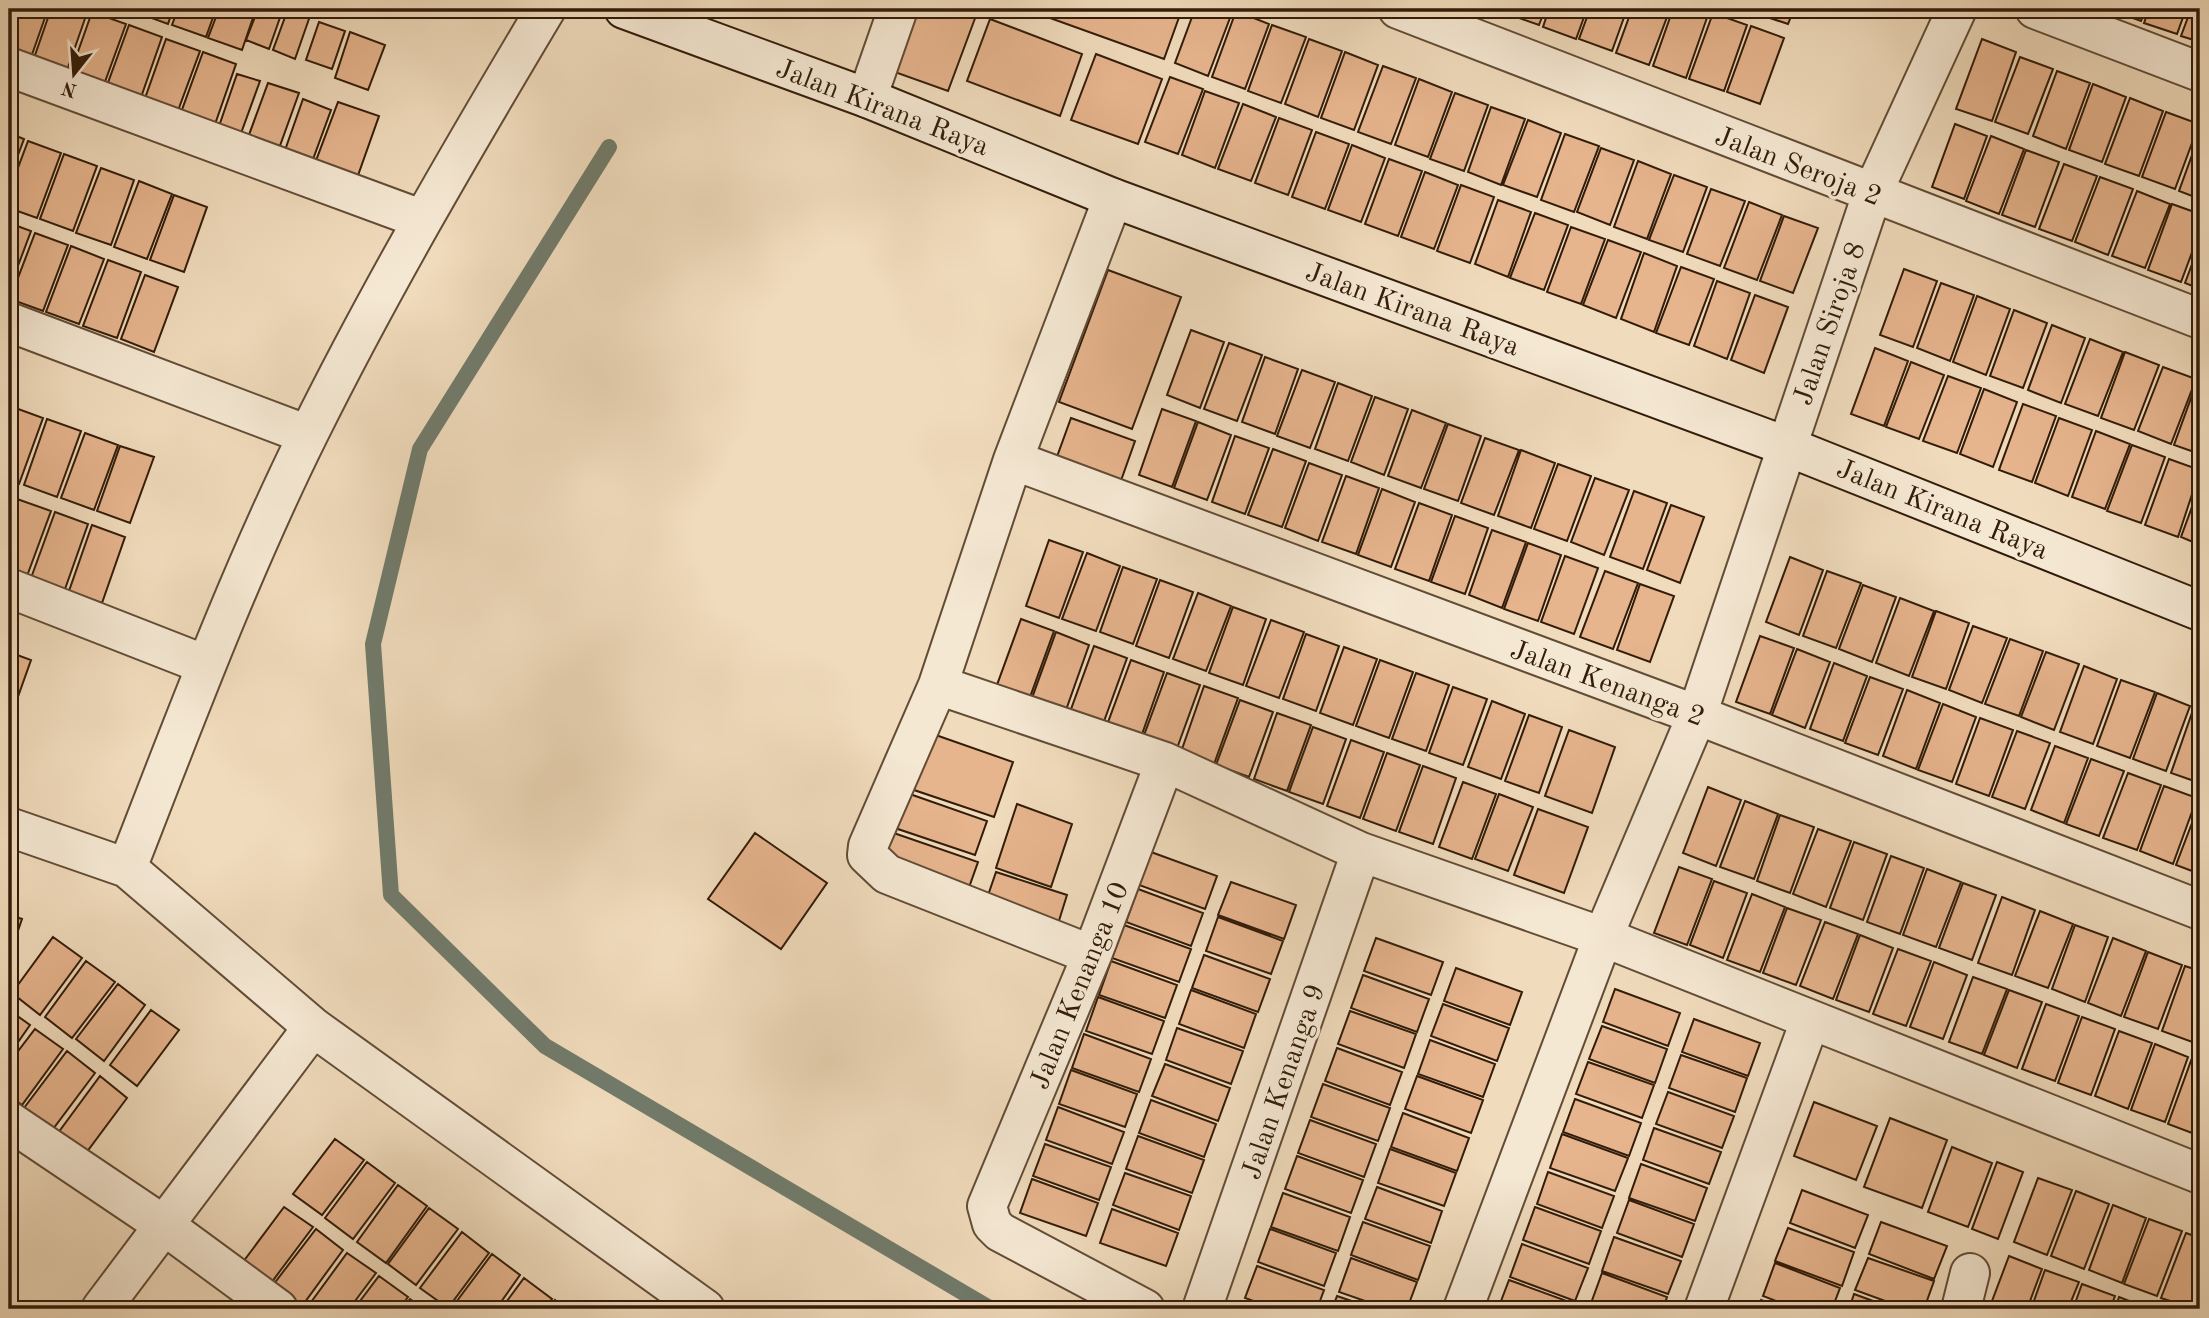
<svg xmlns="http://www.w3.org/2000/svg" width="2209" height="1318" viewBox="0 0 2209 1318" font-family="'Old Standard TT',serif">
<rect width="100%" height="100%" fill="#f0dbbc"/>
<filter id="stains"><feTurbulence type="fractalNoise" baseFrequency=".00286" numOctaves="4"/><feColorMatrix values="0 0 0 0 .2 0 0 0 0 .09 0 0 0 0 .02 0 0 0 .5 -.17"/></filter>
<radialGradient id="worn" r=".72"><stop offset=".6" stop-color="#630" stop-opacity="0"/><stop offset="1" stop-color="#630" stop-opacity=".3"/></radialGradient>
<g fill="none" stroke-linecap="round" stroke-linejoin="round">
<path stroke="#717b6b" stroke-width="16" d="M609,147L420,449L373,644L391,895L545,1046L991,1309"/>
</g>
<path fill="#e6b48d" stroke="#321c09" stroke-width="2" d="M11,9H48L29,63L9,56Z
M51,9L88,10L65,76L32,64Z
M136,9H173L168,24L135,12Z
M178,9H216L206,37L172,25Z
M219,9H256L242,50L208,38Z
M258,9H283L269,49L246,40Z
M288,9L310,16L295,59L273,50Z
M912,9H964L977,13L948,91L889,70Z
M1025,9H1182L1164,59Z
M1195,9L1233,10L1208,76L1175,63Z
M1507,9H1545L1539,25L1505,13Z
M1549,9H1587L1576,39L1543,27Z
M1590,9H1627L1612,51L1579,39Z
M1632,9H1670L1649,65L1616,53Z
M1673,9L1709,12L1686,78L1653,66Z
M1756,9H1794L1788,24L1755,13Z
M2108,9H2146L2141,21Z
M2149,9H2186L2177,34L2144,23Z
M2191,9H2200V42L2181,36Z
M1236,11L1269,24L1245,89L1212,77Z
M92,12L126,24L102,90L69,77Z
M1713,13L1747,25L1724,91L1689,79Z
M990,19L1082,54L1060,116L967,81Z
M319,22L345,31L332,69L306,60Z
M129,25L162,37L139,103L105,91Z
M1272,25L1306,37L1281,103L1248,91Z
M1751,26L1784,38L1760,104L1727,92Z
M350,32L385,45L368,90L335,78Z
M166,39L200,51L176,116L143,104Z
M1309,39L1342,51L1318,117L1285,104Z
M1982,39L2016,52L1992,121L1956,109Z
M203,52L236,64L213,130L179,118Z
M1345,52L1378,65L1354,130L1321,118Z
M1096,54L1162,79L1138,144L1071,120Z
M2020,57L2053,69L2028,134L1995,122Z
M1383,66L1416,78L1391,144L1358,132Z
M2057,71L2090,83L2066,149L2033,136Z
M237,74L260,81L240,136L218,129Z
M1170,77L1203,89L1178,154L1145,142Z
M1419,79L1452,92L1428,157L1395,145Z
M268,83L299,93L277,154L246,143Z
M2093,84L2126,97L2102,162L2069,150Z
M1205,91L1239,103L1215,168L1182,155Z
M1455,93L1488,105L1464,171L1430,159Z
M2130,98L2163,111L2139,176L2105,164Z
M303,99L331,110L312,162L284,153Z
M338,102L379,116L356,181L314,166Z
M1243,104L1276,117L1251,181L1218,169Z
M1491,107L1525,119L1501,185L1468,172Z
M2166,112L2199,124L2175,189L2142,177Z
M1279,118L1312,130L1288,195L1255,183Z
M1528,120L1561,133L1537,197L1503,185Z
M1955,124L1987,136L1964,199L1932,187Z
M1316,132L1349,144L1325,209L1292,197Z
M9,133L24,139L9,179Z
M2200,133V199L2179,191Z
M1565,134L1599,146L1574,212L1541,200Z
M1991,136L2024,149L1999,214L1966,201Z
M28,141L61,153L37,218L9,208V192Z
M1352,145L1385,158L1361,222L1328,210Z
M1601,148L1634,160L1610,225L1577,212Z
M2026,150L2059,162L2035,227L2002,215Z
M64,154L97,166L73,231L40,219Z
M1389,159L1422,171L1398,236L1365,224Z
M1638,161L1671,174L1647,239L1614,227Z
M2064,164L2097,176L2072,241L2039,229Z
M101,168L134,180L111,245L76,233Z
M1425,172L1458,185L1434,249L1401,237Z
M1674,175L1707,187L1683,252L1649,240Z
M2100,177L2133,189L2108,255L2075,242Z
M139,181L172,194L147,259L114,247Z
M1461,185L1494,197L1470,263L1437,251Z
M1711,189L1745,201L1720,266L1687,254Z
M2137,191L2170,204L2145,268L2112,256Z
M174,195L207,207L184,272L150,260Z
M1498,200L1531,212L1508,277L1475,264Z
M1749,202L1782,215L1757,280L1724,268Z
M2172,204L2200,214V231L2181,282L2148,270Z
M1535,213L1568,225L1544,290L1510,278Z
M1784,216L1818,228L1793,293L1760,281Z
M9,223L31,231L9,290Z
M1571,227L1605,239L1581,304L1547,292Z
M35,233L68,245L43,311L10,299Z
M1608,240L1641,252L1616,318L1583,305Z
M2200,243V289L2185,283Z
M71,246L104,259L79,324L46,312Z
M1644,253L1677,266L1654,332L1621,319Z
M108,260L141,272L117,338L83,326Z
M1681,267L1714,279L1689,345L1656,333Z
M1904,269L1937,281L1913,347L1880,335Z
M1108,270L1181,297L1132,429L1059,402Z
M145,275L178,287L154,352L121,339Z
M1717,281L1750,293L1727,359L1694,346Z
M1941,283L1974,295L1950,361L1917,348Z
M1755,295L1788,307L1764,373L1731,360Z
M1977,296L2010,309L1986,375L1953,362Z
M2014,310L2047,323L2023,388L1990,376Z
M2052,325L2085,338L2061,403L2028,390Z
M1191,330L1224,342L1200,408L1167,395Z
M2090,339L2123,352L2098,416L2065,404Z
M1229,343L1262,355L1237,421L1204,409Z
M1875,348L1908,361L1884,426L1851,414Z
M2125,352L2159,365L2134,430L2101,418Z
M1265,357L1298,369L1275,434L1242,422Z
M1911,362L1944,375L1919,439L1886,427Z
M2163,367L2196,379L2171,444L2138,431Z
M1302,370L1335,382L1310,448L1277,436Z
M1948,376L1981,388L1957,453L1923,441Z
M2198,379L2200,380V454L2174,445Z
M1338,383L1372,396L1348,461L1315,449Z
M1984,389L2017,402L1993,467L1960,454Z
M1375,397L1408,409L1384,475L1351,462Z
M2023,404L2056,416L2032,482L1999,470Z
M10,406L43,418L19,484L9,480Z
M1162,409L1196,421L1172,487L1139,475Z
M1412,410L1446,423L1421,488L1388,476Z
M1071,418L1135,441L1118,489L1054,465Z
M2059,418L2092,430L2068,496L2035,483Z
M47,419L81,431L57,497L24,485Z
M1198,422L1231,435L1207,500L1174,488Z
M1448,424L1481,436L1458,501L1424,489Z
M2096,431L2130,444L2105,509L2072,497Z
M85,433L118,445L94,510L61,498Z
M1235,436L1269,448L1245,514L1212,502Z
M1485,438L1519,450L1494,515L1461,503Z
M2132,445L2165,457L2141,523L2107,511Z
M120,446L154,457L130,523L97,511Z
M1273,449L1306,461L1282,527L1248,515Z
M1521,450L1555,463L1531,528L1498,516Z
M2169,459L2200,470L2178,537L2145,525Z
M1309,463L1342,475L1318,541L1285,528Z
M1558,464L1591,476L1567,541L1534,529Z
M1346,476L1379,488L1356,554L1322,542Z
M1595,478L1629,490L1604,555L1571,542Z
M2200,485V545L2181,537Z
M1382,489L1415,502L1391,567L1358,555Z
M1634,491L1667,503L1643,569L1610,557Z
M17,499L51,511L27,576L9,569V523Z
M1419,503L1452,515L1429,581L1395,569Z
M1671,505L1704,517L1680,583L1647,570Z
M55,512L88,524L65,589L31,578Z
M1455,516L1488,528L1465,594L1431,582Z
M92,525L125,537L102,603L69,591Z
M1492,530L1526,542L1502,608L1469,595Z
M1049,540L1083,552L1059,618L1026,606Z
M1528,543L1561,555L1538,621L1504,609Z
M1087,553L1120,566L1096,631L1062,619Z
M1565,556L1598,568L1574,634L1541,622Z
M1790,557L1823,570L1799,635L1766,622Z
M1123,567L1157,579L1133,644L1100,632Z
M1605,571L1638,583L1613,649L1580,637Z
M1827,571L1861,583L1836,648L1803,636Z
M1160,580L1193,592L1169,658L1136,646Z
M1640,584L1674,596L1650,662L1617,650Z
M1863,585L1896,597L1872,662L1839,649Z
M1198,593L1231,606L1206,671L1173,659Z
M1900,598L1934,611L1909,676L1876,663Z
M1233,607L1266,619L1243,685L1209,673Z
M1936,611L1969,623L1946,689L1912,677Z
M1021,619L1054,631L1030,697L997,685Z
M1271,620L1304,632L1279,698L1246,686Z
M1973,626L2007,638L1982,703L1949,690Z
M1056,632L1089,645L1066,710L1032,698Z
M1306,634L1339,646L1316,711L1283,699Z
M1760,636L1794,648L1770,714L1736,702Z
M2010,639L2043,651L2019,716L1985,704Z
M1094,646L1127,658L1103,724L1070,712Z
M1344,647L1377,659L1353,725L1320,713Z
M1797,649L1830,662L1805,728L1772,715Z
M9,652L31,660L9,722Z
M2046,652L2079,664L2054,730L2021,717Z
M1131,660L1164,672L1141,737L1107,725Z
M1380,660L1413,672L1389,738L1356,726Z
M1834,663L1867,676L1843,741L1810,729Z
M2084,666L2117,679L2093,744L2060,732Z
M1167,673L1200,685L1176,751L1143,738Z
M1416,673L1449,685L1426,751L1392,739Z
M1870,677L1903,689L1878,755L1845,743Z
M2121,680L2155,692L2130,758L2097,746Z
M1204,686L1238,698L1214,764L1181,752Z
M1453,687L1487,699L1463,765L1429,753Z
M1907,690L1940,703L1916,769L1883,756Z
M2157,693L2190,706L2166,771L2133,759Z
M1240,700L1273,712L1249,777L1216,765Z
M1492,701L1525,714L1501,779L1468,767Z
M1943,704L1976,717L1952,782L1918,770Z
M2194,707L2200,709V783L2171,773Z
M1277,713L1311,725L1287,791L1254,779Z
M1529,715L1562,727L1539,793L1505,781Z
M1980,718L2013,730L1989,796L1956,784Z
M1313,727L1346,739L1323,804L1289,792Z
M1569,730L1615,747L1592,813L1545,796Z
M2017,731L2050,743L2025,809L1992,797Z
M930,733L1013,762L994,817L911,789Z
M1351,740L1384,752L1360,818L1327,806Z
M2055,746L2088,758L2064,823L2031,810Z
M1387,753L1420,765L1396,831L1363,819Z
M2091,759L2124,771L2099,836L2066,824Z
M1423,766L1456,778L1433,844L1399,832Z
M2128,773L2161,785L2137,850L2103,838Z
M1463,782L1496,794L1472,859L1439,847Z
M2164,786L2197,798L2173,864L2140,851Z
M1708,787L1741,800L1716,866L1683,853Z
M904,792L987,821L975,855L892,827Z
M1499,794L1533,807L1508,871L1475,859Z
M1745,801L1778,814L1754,879L1720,867Z
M2200,802V874L2176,865Z
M1017,804L1072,824L1051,887L996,868Z
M1538,809L1588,827L1564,893L1514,875Z
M1780,815L1814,827L1790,893L1757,881Z
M1818,829L1851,841L1826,907L1793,894Z
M885,830L978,862L967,893L875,861Z
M755,833L827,883L781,949L708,899Z
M1854,842L1887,854L1863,920L1830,908Z
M1151,852L1217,876L1205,909L1139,885Z
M1891,856L1924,868L1900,934L1867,922Z
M1679,867L1712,879L1687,945L1654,933Z
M1927,869L1961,882L1936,947L1903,935Z
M996,872L1067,895L1057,927L985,904Z
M1714,881L1747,893L1723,958L1690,945Z
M1231,882L1296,905L1284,939L1218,915Z
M1963,883L1996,895L1972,960L1939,948Z
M1138,889L1203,913L1191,946L1126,922Z
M1752,894L1785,907L1760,972L1727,960Z
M2002,897L2035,910L2012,975L1978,963Z
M1787,908L1821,920L1796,985L1763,973Z
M2040,911L2073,924L2048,988L2015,976Z
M9,915L22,919L9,957Z
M1218,917L1283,941L1271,974L1206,951Z
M1825,922L1858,934L1833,999L1800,986Z
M1124,925L1191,949L1179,982L1112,958Z
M2075,925L2108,937L2085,1002L2052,989Z
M1860,935L1893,948L1869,1012L1836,1000Z
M53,937L82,958L40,1015L12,993Z
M1376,938L1443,962L1431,995L1364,971Z
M2113,938L2146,951L2121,1016L2088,1003Z
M1898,949L1931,961L1906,1026L1873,1014Z
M2148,952L2182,965L2158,1029L2124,1017Z
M1204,955L1270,979L1258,1012L1192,988Z
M86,961L115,982L72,1038L45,1017Z
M1111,961L1177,985L1165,1018L1099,995Z
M1934,962L1967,975L1943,1039L1910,1027Z
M2185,966L2200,971V1029L2195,1043L2162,1031Z
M1456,968L1522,992L1510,1025L1444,1001Z
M1363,975L1429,999L1417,1032L1351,1008Z
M1973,977L2007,989L1982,1054L1949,1042Z
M118,984L145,1005L104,1061L76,1039Z
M1615,989L1680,1013L1668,1046L1603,1022Z
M1191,990L1256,1014L1244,1048L1179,1024Z
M2009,990L2042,1002L2017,1068L1984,1055Z
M1098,997L1164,1021L1152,1054L1086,1031Z
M1443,1004L1509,1028L1497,1061L1431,1036Z
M2046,1004L2079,1016L2055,1081L2022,1069Z
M9,1010L30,1025L9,1055Z
M151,1010L179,1030L137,1086L110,1065Z
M1350,1011L1416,1034L1404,1068L1338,1044Z
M2082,1017L2115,1029L2091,1095L2058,1083Z
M1694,1019L1760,1043L1748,1076L1682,1052Z
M1602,1026L1667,1049L1655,1083L1589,1059Z
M1177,1028L1243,1051L1231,1084L1166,1060Z
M35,1029L63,1049L22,1105L9,1096V1063Z
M2119,1031L2152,1043L2128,1109L2095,1096Z
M1084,1034L1151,1059L1139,1092L1072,1068Z
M1430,1040L1495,1064L1483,1097L1418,1074Z
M2155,1044L2188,1057L2165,1122L2131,1110Z
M1337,1048L1402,1072L1390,1105L1325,1081Z
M67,1051L95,1073L53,1129L24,1108Z
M1681,1055L1747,1078L1735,1112L1669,1088Z
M2192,1058L2200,1061V1136L2168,1124Z
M1588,1062L1654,1085L1642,1118L1576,1094Z
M1165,1064L1230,1088L1218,1121L1152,1096Z
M1071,1070L1137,1094L1125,1127L1059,1104Z
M100,1076L127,1098L86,1153L58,1133Z
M1417,1076L1483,1100L1471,1133L1405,1109Z
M1323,1084L1390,1108L1378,1141L1311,1117Z
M1668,1092L1734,1116L1722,1148L1656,1124Z
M1575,1099L1641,1123L1629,1156L1563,1132Z
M1151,1100L1216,1124L1204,1157L1139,1133Z
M1814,1102L1877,1126L1856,1180L1794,1156Z
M1058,1107L1124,1132L1112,1164L1046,1140Z
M1403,1113L1469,1138L1457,1171L1391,1147Z
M1890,1118L1947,1140L1922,1208L1864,1187Z
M1310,1120L1376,1144L1364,1177L1298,1153Z
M1654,1128L1721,1152L1709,1184L1643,1160Z
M1562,1134L1628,1158L1615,1191L1550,1168Z
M1138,1136L1204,1160L1192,1193L1126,1169Z
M335,1139L364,1160L322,1215L293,1194Z
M1045,1144L1111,1167L1099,1200L1033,1176Z
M1952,1147L1992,1163L1968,1227L1928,1212Z
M1390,1149L1456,1173L1444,1206L1378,1183Z
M1297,1156L1363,1180L1351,1213L1285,1189Z
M367,1162L395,1183L353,1239L325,1218Z
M1997,1162L2023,1172L1998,1239L1972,1229Z
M1641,1164L1707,1188L1695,1221L1629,1198Z
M1548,1172L1614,1196L1602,1228L1537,1204Z
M1125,1173L1191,1196L1179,1230L1113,1205Z
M2038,1178L2072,1190L2047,1255L2014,1242Z
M1032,1179L1098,1203L1086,1236L1020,1213Z
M398,1185L427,1206L386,1263L357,1242Z
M1377,1187L1442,1211L1431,1243L1365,1219Z
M1802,1190L1868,1215L1855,1248L1790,1223Z
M2076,1191L2109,1204L2084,1269L2051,1256Z
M1283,1193L1350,1217L1338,1251L1271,1227Z
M1629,1200L1694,1224L1682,1257L1617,1233Z
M2113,1205L2146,1218L2122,1283L2089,1270Z
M284,1207L313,1227L271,1283L243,1262Z
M1535,1207L1601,1231L1589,1264L1523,1240Z
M429,1208L458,1229L416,1285L388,1264Z
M1112,1209L1178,1233L1166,1266L1100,1243Z
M2149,1219L2182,1231L2157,1296L2124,1284Z
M1363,1222L1430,1246L1418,1280L1351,1255Z
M1881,1222L1947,1246L1934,1279L1869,1254Z
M1788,1228L1854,1252L1842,1286L1775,1261Z
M316,1229L343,1250L302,1306L273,1285Z
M1270,1229L1336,1253L1324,1286L1258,1262Z
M462,1232L489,1253L448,1308L420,1288Z
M2186,1233L2200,1238V1296L2195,1309L2161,1298Z
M1614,1237L1681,1261L1668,1294L1602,1271Z
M1522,1244L1588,1268L1575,1301L1510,1277Z
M347,1253L376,1273L349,1309H306Z
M492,1254L520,1275L496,1309H451Z
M2009,1256L2042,1269L2027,1309H1989Z
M1351,1258L1417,1282L1407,1309H1388L1339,1292Z
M1868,1258L1934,1281L1924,1309H1907L1855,1290Z
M1775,1263L1840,1288L1832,1309H1797L1763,1296Z
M1257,1266L1324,1290L1317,1309H1276L1245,1298Z
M2045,1270L2079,1282L2068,1309H2031Z
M1602,1273L1667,1297L1663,1309H1598L1590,1306Z
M379,1276L408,1297L399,1309H354Z
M524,1278L552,1299L544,1309H501Z
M1509,1280L1575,1304L1573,1309H1498Z
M2082,1284L2115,1296L2110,1309H2073Z
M1854,1294L1895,1309H1849Z
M1337,1296L1375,1309H1332Z
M2119,1297L2150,1309H2115Z
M410,1299L424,1309H402Z
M555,1300L567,1309H549Z
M1761,1300L1785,1309H1757Z"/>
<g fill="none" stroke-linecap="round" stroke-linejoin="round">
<g stroke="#624c36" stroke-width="42">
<path id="street" d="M1398,9L2200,319
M2035,9L2200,72
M9,67L421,219
M867,98L898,9
M9,322L308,435
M1013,460L1697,715L2200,910
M9,588L206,665
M938,685L1165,762L1361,852L1603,937L2200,1174
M9,827L127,868L313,1027L705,1309
M127,868C184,722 239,574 309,433C381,288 463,148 546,9
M1092,955L887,874L867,855L868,846L938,685L1013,460L1113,198
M9,1121L165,1226L278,1309
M101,1309L313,1027
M1145,1309L1000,1232L992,1224L987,1206L1092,955L1165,762
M1202,1309L1361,852
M1463,1309L1603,937L1697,715L1872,194L1957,9
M1704,1309L1810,1021
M1961,1309L1970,1273"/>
</g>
<g stroke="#321c09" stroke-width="42">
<path id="secondary" d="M624,9L867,98L1113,198L1786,446L2200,611"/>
</g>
<use href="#street" stroke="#f5e8d3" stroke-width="38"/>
<use href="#secondary" stroke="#f5e8d3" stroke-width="38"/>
</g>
<g text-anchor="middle" stroke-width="7" stroke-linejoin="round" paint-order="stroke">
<g font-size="28" fill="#321c09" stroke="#f5e8d3">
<text transform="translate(883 106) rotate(21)" y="10">Jalan Kirana Raya</text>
<text transform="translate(1799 165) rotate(21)" y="10">Jalan Seroja 2</text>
<text transform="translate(1413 308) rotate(20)" y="10">Jalan Kirana Raya</text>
<text transform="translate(1828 323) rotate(-71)" y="10">Jalan Siroja 8</text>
<text transform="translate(1943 508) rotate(22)" y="10">Jalan Kirana Raya</text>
<text transform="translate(1608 682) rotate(20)" y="10">Jalan Kenanga 2</text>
<text transform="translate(1078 985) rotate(-68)" y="10">Jalan Kenanga 10</text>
<text transform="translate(1282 1081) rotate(-71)" y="10">Jalan Kenanga 9</text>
</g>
</g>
<rect width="2209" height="1318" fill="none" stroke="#f0dbbc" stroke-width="35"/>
<rect x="10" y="10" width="2188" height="1297" fill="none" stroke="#321c09" stroke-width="3.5"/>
<rect x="18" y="18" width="2174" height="1283" fill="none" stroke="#321c09" stroke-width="2"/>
<g transform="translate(74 74) rotate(197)" stroke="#f5e8d3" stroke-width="5" paint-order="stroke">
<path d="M0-5L12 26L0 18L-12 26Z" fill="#321c09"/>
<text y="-10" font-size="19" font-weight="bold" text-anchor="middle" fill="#321c09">N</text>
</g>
<rect width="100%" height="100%" filter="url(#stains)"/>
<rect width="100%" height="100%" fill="url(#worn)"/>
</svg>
